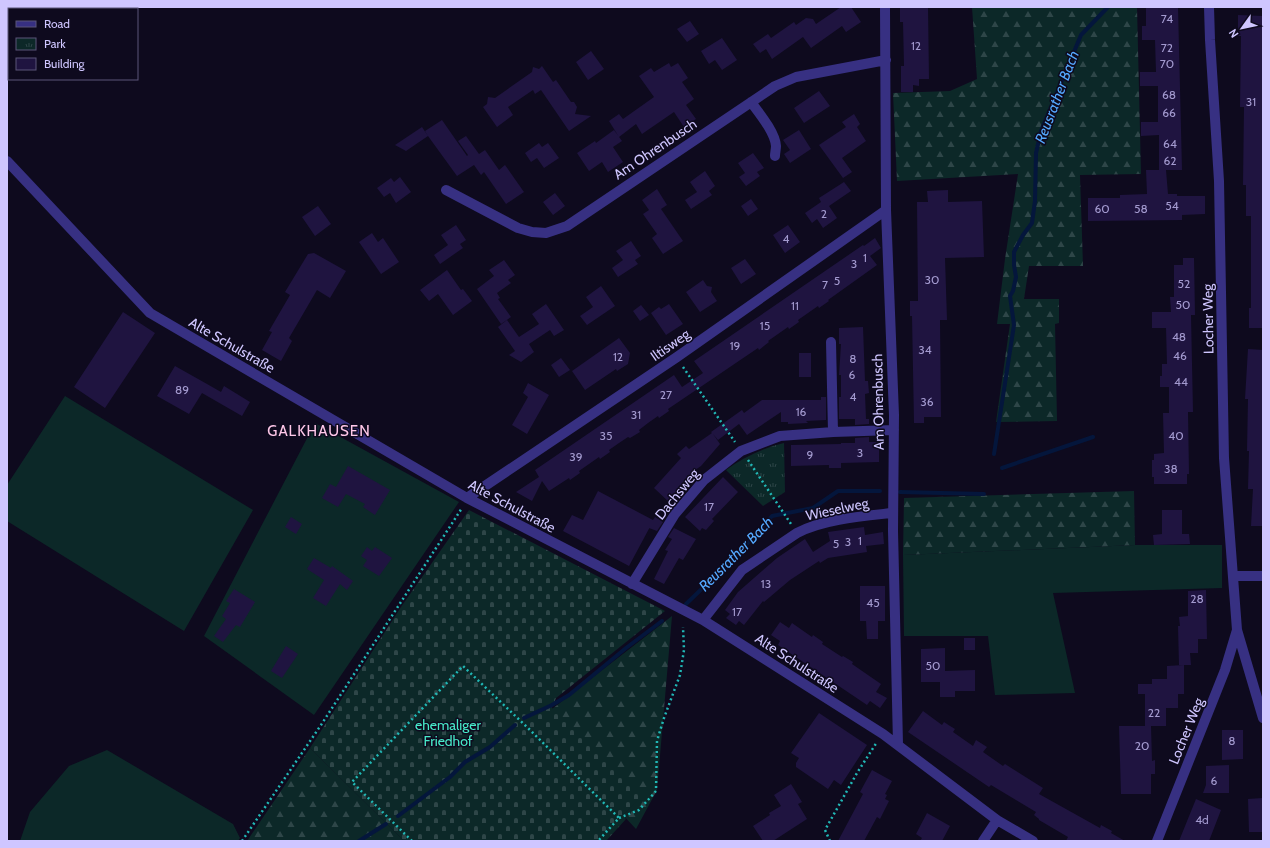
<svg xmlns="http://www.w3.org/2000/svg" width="1270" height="848" viewBox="0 0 1270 848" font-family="Cabin,sans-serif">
<defs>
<pattern id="forest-firs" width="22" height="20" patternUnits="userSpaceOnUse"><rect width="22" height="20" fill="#0c2828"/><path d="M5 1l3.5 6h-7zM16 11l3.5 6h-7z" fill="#2e4648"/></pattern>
<pattern id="cemetery-stones" width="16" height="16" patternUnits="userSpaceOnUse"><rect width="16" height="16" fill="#0c2828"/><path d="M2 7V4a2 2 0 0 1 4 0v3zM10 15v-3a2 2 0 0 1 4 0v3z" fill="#2e4648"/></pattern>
<pattern id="park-tufts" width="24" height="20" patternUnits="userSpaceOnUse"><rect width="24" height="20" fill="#0c2828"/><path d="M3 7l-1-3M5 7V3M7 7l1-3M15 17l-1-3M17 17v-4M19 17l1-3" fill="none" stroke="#2e4648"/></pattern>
</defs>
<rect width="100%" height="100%" fill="#0e0a1e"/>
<path fill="#0c2828" d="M65,396L253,510L184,631L7,521V485Z
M315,423L459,502L314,715L204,636Z
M1135,545H1222V588L1053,593L1075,693L995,695L988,636H904L903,555Z
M107,750L233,824L240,838L238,841H20L30,812L69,766Z"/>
<path fill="url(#forest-firs)" d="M972,7H1137L1141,174L1080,175L1083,266H1029L1024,299H1059V323L1055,324L1057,421L996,422L1010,324H997L1005,259L1018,174L897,181L893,93L950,91L977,79Z
M1134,491L1135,545L903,555L904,498Z
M672,616L657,790L636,829L623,815L642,796L552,709Z
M310,748L404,841H247Z"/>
<path fill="url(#cemetery-stones)" d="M469,510L665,611L556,698L552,708L643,796L623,815L626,819L606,841H404L310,748L401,607Z"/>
<path fill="url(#park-tufts)" d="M784,443L785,492L763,506L726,470C744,457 763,448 784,443Z"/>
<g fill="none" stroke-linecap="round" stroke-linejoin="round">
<path stroke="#04163c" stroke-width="4" d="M994,454L1014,325L1010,296L1013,291L1016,277L1014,265V252L1023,235L1032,223L1035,201L1036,153L1041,131L1081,35L1108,7
M1002,468L1093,437
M900,492L984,494
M686,604L738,554L772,516L813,508L838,491H880
M524,718L552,705L569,695L626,648L662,621
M398,816L450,777L465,762L490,747L515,725
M359,841L386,824"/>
</g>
<path fill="#1f1440" d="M841,7H851L861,22L846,32L842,26L811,48L803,37L772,59L766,49L760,53L753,44L768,34L771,38L794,22L796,25L806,18L813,19L816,24Z
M900,7H928L929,79H919V86L913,85V92H901V66H904L903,22H900Z
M1146,7H1178L1182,170H1166L1168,194H1177V196H1205V214L1182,215V220L1088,221V198H1120V195L1147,194L1146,170H1159V135L1141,136V122H1158V86H1140V72H1156L1155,40H1142V26H1146Z
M1238,15L1263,16V328H1249V308H1251V216H1246V185H1243L1244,107H1240L1241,36H1238Z
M690,21L699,34L687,42L677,29Z
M722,38L737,60L722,70L715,60L709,64L701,51Z
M591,51L604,69L588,80L576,62Z
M669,63L671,67L678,63L688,78L682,82L694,99L686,105L696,119L684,127L674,112L642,134L636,124L619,137L609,121L619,114L623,119L654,97L639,76L651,68L654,72Z
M542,66L553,82L556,80L571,102H574L577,107L575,114L591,116L569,131L541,90L535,94L533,90L508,107L513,115L497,127L483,107L487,104L488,97L495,98L532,72L533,67L539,69Z
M819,91L830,106L804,123L794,108Z
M854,114L860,124L857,127L866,141L842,158L852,172L843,178L819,145L846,127L842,122Z
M442,120L467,156L468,155L458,141L466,136L479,154L485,150L499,170L505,165L524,192L506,204L484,172L481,175L474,165L457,176L428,136L406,151L395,145L422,127L428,136L425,131Z
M614,130L622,141L613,147L623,162L608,172L602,162L589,171L577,153L595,141L596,143Z
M799,130L811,149L790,163L784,154L790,150L783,140Z
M539,143L542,147L548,143L559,158L544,168L537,158L531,162L525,153Z
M753,153L764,168L757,172L760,176L746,186L739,177L745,173L738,163Z
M705,171L715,186L709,191L712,195L691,209L685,200L697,192L690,182Z
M400,177L411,192L396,203L390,193L384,197L377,188L391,178L394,182Z
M844,182L851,191L829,206L837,218L823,228L817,219L812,223L805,213L821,202L819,198Z
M657,189L667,205L661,209L683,241L663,254L652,238L657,234L643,214L649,210L642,200Z
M948,190V202L982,201L984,257L945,258L947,320H940L941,417H924V423H914L912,316H910V301H918L917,202H928L927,191Z
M555,193L565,206L553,215L543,202Z
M751,199L758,209L748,216L741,206Z
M318,206L331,224L315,236L302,217Z
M456,225L466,240L460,244L463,248L440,264L434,255L448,245L441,235Z
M788,225L800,242L785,253L773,235Z
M372,233L378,242L383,238L399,262L381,274L359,242Z
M875,238L881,248L870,256L877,265L828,300L829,301L819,308L818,306L798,320L799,322L789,329L788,327L768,341L769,342L759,350L758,348L668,409L669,411L659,418L658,416L648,423L639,430L640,432L630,438L628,437L619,443L609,450L610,452L600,459L599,457L579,471L580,473L570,480L569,478L549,491L542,481L532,501L516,492L539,477L535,470L674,375L682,387L703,373L694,361L863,245L864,246Z
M631,241L641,256L635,260L638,264L618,277L612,268L623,260L616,251Z
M314,253L346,271L330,298L317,290L289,338L292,341L281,361L262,350L272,332L269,331L290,295L285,292L308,254Z
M1183,258H1194L1195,315H1191L1193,412H1188L1189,474H1187V484H1154V477H1152V460H1154V454L1164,453L1163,413H1169V387H1160V376H1162V364H1167L1166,328H1152V312H1171L1170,297H1174V265H1183Z
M745,259L756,274L741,284L731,268Z
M504,260L515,275L508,280L511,283L497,293L500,298L498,299L511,317L501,324L477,289L494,276L489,270Z
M447,270L461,290L463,289L472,301L453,315L438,294L429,301L420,290Z
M703,280L707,286L712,287L711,292L717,301L700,312L686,292Z
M601,286L615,306L587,325L580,316L593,307L586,297Z
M546,304L564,330L554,336L550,330L529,344L534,352L521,362L509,355L515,351L498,327L507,320L519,337L539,324L532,314Z
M669,304L683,324L666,335L651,313L659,307L661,309Z
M641,305L649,315L640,321L633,311Z
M123,312L155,333L105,408L74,387Z
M863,327L865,381H868L869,393L865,394L866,419H869V424L855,425V419H839V397H841V375H839L841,344H839V328Z
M619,338L630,353L628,364L617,371L616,369L585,390L572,371Z
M1248,349L1263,350V526H1251L1253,489H1248L1249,451H1247L1248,399H1245Z
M799,353H811V377H799Z
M561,358L570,370L559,377L551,365Z
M175,366L207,384L202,393L207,384L221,392L224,386L250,402L242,416L202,393L189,414L157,396Z
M528,383L549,395L527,434L512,425L528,397L523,393Z
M821,397H826V420L806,421L808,423L788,424V422H781V412L747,435L739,424L718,440L713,434L720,444L701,466L692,472L694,474L669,502L654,488L681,458L677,454L686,446L689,449L712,433L711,432L742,410L744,413L762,400H821Z
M869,437V442H879V462L841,463V468H829V465L791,466V445L841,444V443H855V438Z
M348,466L390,490L375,515L363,507L365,504L346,494L338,507L322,498L330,484L336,487Z
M723,477L738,492L712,519L714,521L706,530L702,528L700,531L685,517Z
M598,491L653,520L655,517L663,522L657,531L649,528L651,525L629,566L563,531L572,515L583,520Z
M1162,510H1182V534H1189L1190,544L1154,545L1153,535L1162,534Z
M291,517L302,524L296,534L285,527Z
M864,527L865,535L883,532L884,544L866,546L867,552L828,558L820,563L819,561L790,580L764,602L763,601L744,625L739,621L736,625L726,618L730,614L725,610L738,592L777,558L805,539L813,552L830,541L828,532Z
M674,528L696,539L683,560L679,558L664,584L654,579L668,551L665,550L672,539L668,537Z
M367,547L372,551L375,547L392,558L379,576L363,566L367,560L361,556Z
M314,558L331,568L332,566L353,581L347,590L340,584L326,606L313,598L324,580L307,569Z
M860,586H885V621H878V639H867L866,621H860Z
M234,589L255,602L240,627L236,625L223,642L214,636L226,619L222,616L230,603L226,601Z
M1206,590L1207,639H1198V653H1190L1191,665H1179L1178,626H1180L1179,617L1188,616V591Z
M780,622L789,628L792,623L812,637L813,635L823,642L822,644L842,657L843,656L853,662L852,664L881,684L876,692L887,698L880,708L870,701L867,705L778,645L780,641L771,635Z
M964,638H975V650H964Z
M286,646L298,654L282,678L271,671Z
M945,648V671L975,670V691H955V697H940V682H921V649Z
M1184,665V694H1178V708H1166V726H1151L1152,761L1155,760V774H1151V794H1121L1119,726H1145V694H1138V684H1152V679H1167V666Z
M923,711L942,725L944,722L950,726L955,729L953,732L973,746L976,740L987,747L983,752L1003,766L1005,764L1043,788L1039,794L1100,828L1101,825L1112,831L1111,833L1125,841H1066L1068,837L1039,820V819L1034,815L1036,812L991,785L989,787L908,732Z
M819,713L867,745L841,785L834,780L828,789L796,767V763L799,758L791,753Z
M1222,730H1243V759L1222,760Z
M1229,765V793H1203L1206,785V766Z
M872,770L892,781L885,794L887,795L885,799L889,801L880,819L877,817L864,841H838L863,794L860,792Z
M791,784L802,802L798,804L807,819L773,841H763L753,826L770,815L769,813L781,806L774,795Z
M1263,798V832H1249L1248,799Z
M1196,799L1221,810L1209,841H1179Z
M927,813L950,826L942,841H920L922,838L916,834Z"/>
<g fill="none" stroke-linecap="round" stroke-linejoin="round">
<path stroke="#21b8b6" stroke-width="2.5" stroke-dasharray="2 3" stroke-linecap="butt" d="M683,367L735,442
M748,460L791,524
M619,818L639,810L656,791L657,741L664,718L680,675L684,650L683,627
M242,841L321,725L462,508
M412,841L352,782L463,666L529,729L619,818L598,841
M830,841L825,830L857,773L877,742"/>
<path stroke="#373082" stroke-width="10" d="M885,7L886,210L894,415L893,531L898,744
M751,102C759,113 775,132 776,146C776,149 775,153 775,156
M7,161L150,313L467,498L703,620L883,734L997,820L1033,841
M446,190L518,228L532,232L546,233L567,226L775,86L796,77L886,60
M831,342L833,432
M467,498L677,357L886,210
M1233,576H1263
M632,584L675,514L704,480L741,451L780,436L833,432L894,430
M703,620L742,570L797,533C823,519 864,516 892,513
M1237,630L1263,718
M983,841L997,820
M1157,841L1225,670L1237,630L1224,458L1219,181L1210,40L1209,7"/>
</g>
<g text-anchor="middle" stroke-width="3" stroke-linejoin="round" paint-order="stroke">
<g font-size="12" fill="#a39acf">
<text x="1167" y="23">74</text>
<text x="916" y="50">12</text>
<text x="1167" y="52">72</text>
<text x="1167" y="68">70</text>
<text x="1169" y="99">68</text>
<text x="1251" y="106">31</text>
<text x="1169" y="117">66</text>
<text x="1170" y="148">64</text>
<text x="1170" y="165">62</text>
<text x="1172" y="210">54</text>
<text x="1102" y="213">60</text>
<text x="1141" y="213">58</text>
<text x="824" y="218">2</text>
<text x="786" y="243">4</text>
<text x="865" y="262">1</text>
<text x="854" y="268">3</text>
<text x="932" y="284">30</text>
<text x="837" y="285">5</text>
<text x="1184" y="288">52</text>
<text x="825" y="289">7</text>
<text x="1183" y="309">50</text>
<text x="795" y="310">11</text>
<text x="765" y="330">15</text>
<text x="1179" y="341">48</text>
<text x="735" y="350">19</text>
<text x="925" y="354">34</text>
<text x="1180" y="360">46</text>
<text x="618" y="361">12</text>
<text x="853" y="363">8</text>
<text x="852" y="379">6</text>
<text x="1181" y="386">44</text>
<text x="182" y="394">89</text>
<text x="666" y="399">27</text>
<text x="853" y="401">4</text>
<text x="927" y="406">36</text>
<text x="801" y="416">16</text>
<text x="636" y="419">31</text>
<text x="606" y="440">35</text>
<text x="1176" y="440">40</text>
<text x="860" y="457">3</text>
<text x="810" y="459">9</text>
<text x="576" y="461">39</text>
<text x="1171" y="473">38</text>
<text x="709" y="511">17</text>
<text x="860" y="545">1</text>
<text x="848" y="546">3</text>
<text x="836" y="548">5</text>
<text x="766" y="588">13</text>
<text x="1197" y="603">28</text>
<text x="873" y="607">45</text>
<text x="737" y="616">17</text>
<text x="933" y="670">50</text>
<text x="1154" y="717">22</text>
<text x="1232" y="745">8</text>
<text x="1142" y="750">20</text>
<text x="1214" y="785">6</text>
<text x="1202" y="824">4d</text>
</g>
<g font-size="14" fill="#cfc6ff" stroke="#0e0a1e">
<text transform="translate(655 149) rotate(-34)" y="5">Am Ohrenbusch</text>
<text transform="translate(1208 319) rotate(-91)" y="5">Locher Weg</text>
<text transform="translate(232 345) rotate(30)" y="5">Alte Schulstraße</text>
<text transform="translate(670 345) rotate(-35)" y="5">Iltisweg</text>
<text transform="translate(878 402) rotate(-91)" y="5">Am Ohrenbusch</text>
<text transform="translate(677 494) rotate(-51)" y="5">Dachsweg</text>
<text transform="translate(512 506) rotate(28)" y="5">Alte Schulstraße</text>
<text transform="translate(837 509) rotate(-12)" y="5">Wieselweg</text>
<text transform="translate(797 663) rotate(33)" y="5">Alte Schulstraße</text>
<text transform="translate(1186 731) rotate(-68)" y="5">Locher Weg</text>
</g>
<g font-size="14" fill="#47eac9" stroke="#0e0a1e">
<text x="448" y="730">ehemaliger<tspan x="448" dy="16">Friedhof</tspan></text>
</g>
<g font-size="15" font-style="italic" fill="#54a8ff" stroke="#0e0a1e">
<text transform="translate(1057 97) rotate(-69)" y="5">Reusrather Bach</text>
<text transform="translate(736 554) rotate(-45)" y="5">Reusrather Bach</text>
</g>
<g font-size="15" letter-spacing="1" fill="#ffc8e9" stroke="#0e0a1e">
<text x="319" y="436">GALKHAUSEN</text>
</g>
</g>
<rect width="1270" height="848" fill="none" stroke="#cfc6ff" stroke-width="16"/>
<rect x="8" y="8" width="130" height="72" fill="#0e0a1e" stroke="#5b5578"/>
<rect x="16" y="21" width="20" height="6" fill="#373082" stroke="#5b5578"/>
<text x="44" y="28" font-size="12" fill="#cfc6ff">Road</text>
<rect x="16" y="38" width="20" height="12" fill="url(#park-tufts)" stroke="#5b5578"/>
<text x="44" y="48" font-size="12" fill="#cfc6ff">Park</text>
<rect x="16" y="58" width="20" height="12" fill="#1f1440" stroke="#5b5578"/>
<text x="44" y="68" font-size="12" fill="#cfc6ff">Building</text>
<g transform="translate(1242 28) rotate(237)" stroke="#0e0a1e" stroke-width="3" paint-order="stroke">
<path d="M0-3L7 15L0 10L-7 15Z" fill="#cfc6ff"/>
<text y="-6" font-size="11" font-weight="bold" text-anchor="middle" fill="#cfc6ff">N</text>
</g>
</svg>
